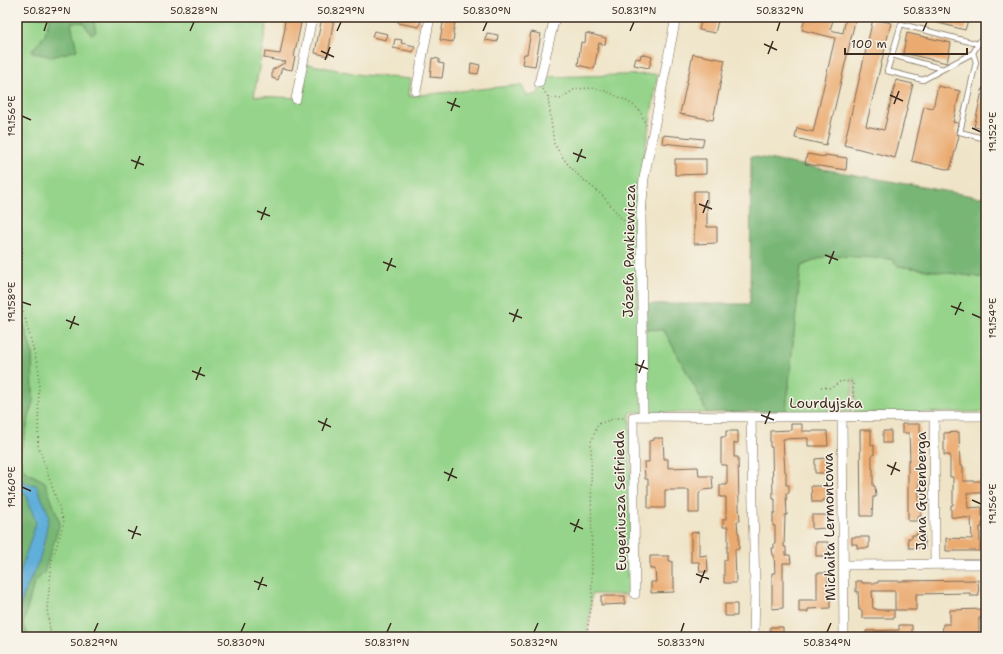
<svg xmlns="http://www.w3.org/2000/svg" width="1003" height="654" viewBox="0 0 1003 654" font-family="'Shantell Sans',sans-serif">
<rect width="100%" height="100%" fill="#f7f3e8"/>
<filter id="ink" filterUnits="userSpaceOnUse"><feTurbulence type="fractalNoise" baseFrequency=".025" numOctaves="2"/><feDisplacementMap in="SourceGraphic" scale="8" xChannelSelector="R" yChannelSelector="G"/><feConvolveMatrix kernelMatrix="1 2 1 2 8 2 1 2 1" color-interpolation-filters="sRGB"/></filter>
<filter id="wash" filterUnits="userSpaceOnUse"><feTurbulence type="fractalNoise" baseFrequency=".012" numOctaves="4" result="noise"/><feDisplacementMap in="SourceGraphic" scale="16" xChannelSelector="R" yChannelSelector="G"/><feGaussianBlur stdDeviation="0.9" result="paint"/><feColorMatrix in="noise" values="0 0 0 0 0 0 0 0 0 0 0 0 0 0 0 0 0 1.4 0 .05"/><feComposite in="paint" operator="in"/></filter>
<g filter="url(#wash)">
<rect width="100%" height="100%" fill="#efe4c7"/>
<path fill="#95d48a" stroke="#687f54" d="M17,17H50L45,35L31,52L52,57L70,23L83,22L91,34L93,17H268L254,96L301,98L307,64L363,75L411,79L409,96L521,85L528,96L538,94L543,77L658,74L642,167L639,329L664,330L698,393L707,413L634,412L630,413L632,595L592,594L587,637H29L23,625L34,583L44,573L45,482L23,470L20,456L33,400L32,352L17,304L18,248L17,247Z
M828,255L892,259L898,266L986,278V412L855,413V379H853L851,412L786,411L801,266Z"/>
<path fill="#78b676" stroke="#5a704a" d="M50,17H93L96,32L91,34L83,22L71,23L77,50L52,57L31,52L45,35Z
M751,156L978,197L986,196V278L898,266L892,259L828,255L801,266L786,411L707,413L698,393L664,330L646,329L647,304H750Z
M17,304L32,352L33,400L20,456L23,470L45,482L60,523L44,573L34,583L23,625L29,637H17V612L27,554L17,582Z"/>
<path fill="#60afda" stroke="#4e6c7c" d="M17,476L27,484L36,485L49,515L45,537L40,558L24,594L18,613L17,632L19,637H17V582L36,523L27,496L17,486Z"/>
<g id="blocks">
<path fill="#ebaa6f" d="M322,17H334L328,56L315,53Z
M399,17H414L413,19L421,20L419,27L398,23Z
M444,17H456L453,34H454L453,42L440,40Z
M702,17H719L715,33L699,30Z
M805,17H834L830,30L843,33L846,17H856L826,145L795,138L797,128L813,132L835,38L802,30Z
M925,17H969L965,30L924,19Z
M873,19L891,23L866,126L884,130L896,80L913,84L895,158L844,145Z
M285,20L301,23L294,57H295L292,70L282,68L278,80L272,78V70L286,62L264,58L265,52L280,54L285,28L284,27Z
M374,31L388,34L386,40L372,37Z
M531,32L541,34L535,66L522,64L524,54H527Z
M487,33L498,35L497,42L485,40Z
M586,33L606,38L605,45L599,43L594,69L578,65L581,42L585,43Z
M907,33L951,43L947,63L903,53Z
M395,39L402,40L401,43L415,46L413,52L393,48Z
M641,54L652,57L649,68L634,65L636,58L640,59Z
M693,54L725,60L713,120L680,114Z
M432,58L439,59V63L444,64L442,78L430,77Z
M471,63L480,65L478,74L470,73Z
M938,86L960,91L953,122L958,123L956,133L959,136L950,170L912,161L924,106L933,108Z
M983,87H986V129L974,127Z
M663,135L704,139L702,147L662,143Z
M807,154L825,157V155L847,158L846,170L805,164Z
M675,159H706V174L675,175Z
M694,191H707V227H717V243L694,244Z
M791,424H802V431H827L828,446H808V438L783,439L785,472H786V485H789V493H786L787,515H785L784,547H786V555H790L791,563H783V608L772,609V573H775L774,555H773L772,548H774V543H775V526H773V513H775V499H773L772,447H770V431L791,430Z
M902,424H920L921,472H919V504H921V516H918V521H908V460H910L909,433H902Z
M860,430H871V445H874V455H872V469H873V486H875L876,497H873L872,516H861Z
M726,431H738V443H734V457H738L739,508L740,521H737L738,533H739V549H735L736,583H724V560H727V547H728V527H723V519H726V497H720V485H727V465H721V437H726Z
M883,431H891V443H883Z
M959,432L960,466H963V481H982V493H967L968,508L982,507V516H986V523H982V527H980V551H946V538L972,539L971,518L951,517V505H953V477H950V455H944V433Z
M654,438H663L664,459H668V468L698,467L699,476H712L713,489L702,490L699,494V513H689V490H665V508H648V479H645L644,462H649V441L654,440Z
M827,458V473H815V459Z
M811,486H827L828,500H823V502H812Z
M812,515H827V528L812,529Z
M699,532V556L707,555L708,572H700L699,562H691V533Z
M917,532H924L925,548H909L908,538H912V535H917Z
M852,537H869V548H857V544H852Z
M816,542H828V556H816Z
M650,556H669V561H672V577H674V592L651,593V582H656L655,569H650Z
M817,573H828V594H830V608L808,609V612H799V600H817Z
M978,580L979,596H970V593L916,594V610H895V591H872L873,608L878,610H894V618H862V610H859L858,591L856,592V581H862V583H878V581H896Z
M601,596H625V604L601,605Z
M725,604H737V616H725Z
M984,609V618H979V637H942L943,624H950V610Z
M899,625H912V637H866V631L899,630Z
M770,627H783V637H770Z"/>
</g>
</g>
<g filter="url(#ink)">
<use href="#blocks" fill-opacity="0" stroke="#7a6b59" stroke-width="1"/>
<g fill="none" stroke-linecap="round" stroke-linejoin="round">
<g stroke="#7a6b59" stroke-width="6">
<path id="lane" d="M978,44L901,24L892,55L943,69L973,53L981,39L986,33
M973,53L976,62L960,132L986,139
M892,55L887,71L923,80L943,69"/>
</g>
<g stroke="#7a6b59" stroke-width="10">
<path id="street" d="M539,83L555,17
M416,91L430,17
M296,99L312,17
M643,416L641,214L644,178L676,17
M934,416L935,565
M751,417L755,592L754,637
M842,417L844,637
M844,565L986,564
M635,594L633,417L643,416L751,417L986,416"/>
</g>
<path stroke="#7a6b59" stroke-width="1.5" stroke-dasharray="1 3" stroke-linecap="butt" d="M978,17L986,26
M543,89L548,97L554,144L566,162L580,177L602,195L632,231
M548,97L560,99L575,89L592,88L606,91L625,100L639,109L646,125
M17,237L22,246L23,254L21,268L20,299L39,371L38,445L64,522L52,561L47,609L51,637
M821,387L831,388L841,381L853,382V408
M586,637L592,603L591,442L598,424L616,418H624"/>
<use href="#lane" stroke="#fff" stroke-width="4.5"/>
<use href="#street" stroke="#fff" stroke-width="9"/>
</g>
</g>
<path fill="none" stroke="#3b2a1e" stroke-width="1.5" d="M44,31L47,22M190,31L194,22M337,31L341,22M483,31L487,22M630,31L634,22M777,31L780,22M923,31L927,22M764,44L777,50M321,51L334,57M768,54L773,41M325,60L330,47M890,95L903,101M447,102L460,107M894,104L899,91M451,111L456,98M22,116L31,120M972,128L981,132M573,153L586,158M131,160L144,165M577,162L582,149M135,169L140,156M699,204L712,209M257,211L270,216M703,213L708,200M261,220L266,207M825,255L838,260M383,262L396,267M829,264L834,251M387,271L392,258M22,302L31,305M951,306L964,311M509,313L522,318M972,314L981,318M955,315L961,302M66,320L79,325M513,322L518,309M70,329L75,316M635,364L648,369M192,371L205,376M639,373L644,360M196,380L201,367M761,415L774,420M318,421L331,427M765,424L770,411M322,431L327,418M887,465L900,471M444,472L457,478M891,475L896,462M448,481L453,468M22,487L31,491M972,500L981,504M570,523L583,529M128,530L141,535M574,532L579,519M132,539L137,526M696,574L709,579M254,581L267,586M700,583L705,570M258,590L263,577M94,632L98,623M241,632L245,623M387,632L391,623M534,632L538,623M681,632L684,623M827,632L831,623"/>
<g text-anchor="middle" stroke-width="3" stroke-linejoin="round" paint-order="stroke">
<g font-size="14" fill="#3b2a1e" stroke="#f7f3e8">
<text transform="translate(629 251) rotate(-89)" y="5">Józefa Pankiewicza</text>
<text x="826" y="408">Lourdyjska</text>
<text transform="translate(921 491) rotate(-90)" y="5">Jana Gutenberga</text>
<text transform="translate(620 501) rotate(-91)" y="5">Eugeniusza Seifrieda</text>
<text transform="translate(829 527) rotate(-91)" y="5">Michaiła Lermontowa</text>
</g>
</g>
<rect width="1003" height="654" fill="none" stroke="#f7f3e8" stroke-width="44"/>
<path d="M845 48v6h122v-6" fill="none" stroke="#3b2a1e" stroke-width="2"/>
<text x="851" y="48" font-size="12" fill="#3b2a1e" stroke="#f7f3e8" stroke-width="3" paint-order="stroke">100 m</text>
<rect x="22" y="22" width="959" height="610" fill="none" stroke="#3b2a1e" stroke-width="1.5"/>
<g font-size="10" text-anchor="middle" fill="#3b2a1e">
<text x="47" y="14">50.827°N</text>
<text x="194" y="14">50.828°N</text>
<text x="341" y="14">50.829°N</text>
<text x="487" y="14">50.830°N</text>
<text x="634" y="14">50.831°N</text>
<text x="780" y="14">50.832°N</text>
<text x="927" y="14">50.833°N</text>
<text transform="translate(11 116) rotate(-90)" y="4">19.156°E</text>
<text transform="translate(992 132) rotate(-90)" y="4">19.152°E</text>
<text transform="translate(11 302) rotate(-90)" y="4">19.158°E</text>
<text transform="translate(992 318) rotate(-90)" y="4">19.154°E</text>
<text transform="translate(11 487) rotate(-90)" y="4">19.160°E</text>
<text transform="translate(992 504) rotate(-90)" y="4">19.156°E</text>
<text x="94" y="646">50.829°N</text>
<text x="241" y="646">50.830°N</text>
<text x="387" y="646">50.831°N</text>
<text x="534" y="646">50.832°N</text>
<text x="681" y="646">50.833°N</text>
<text x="827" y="646">50.834°N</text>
</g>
</svg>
